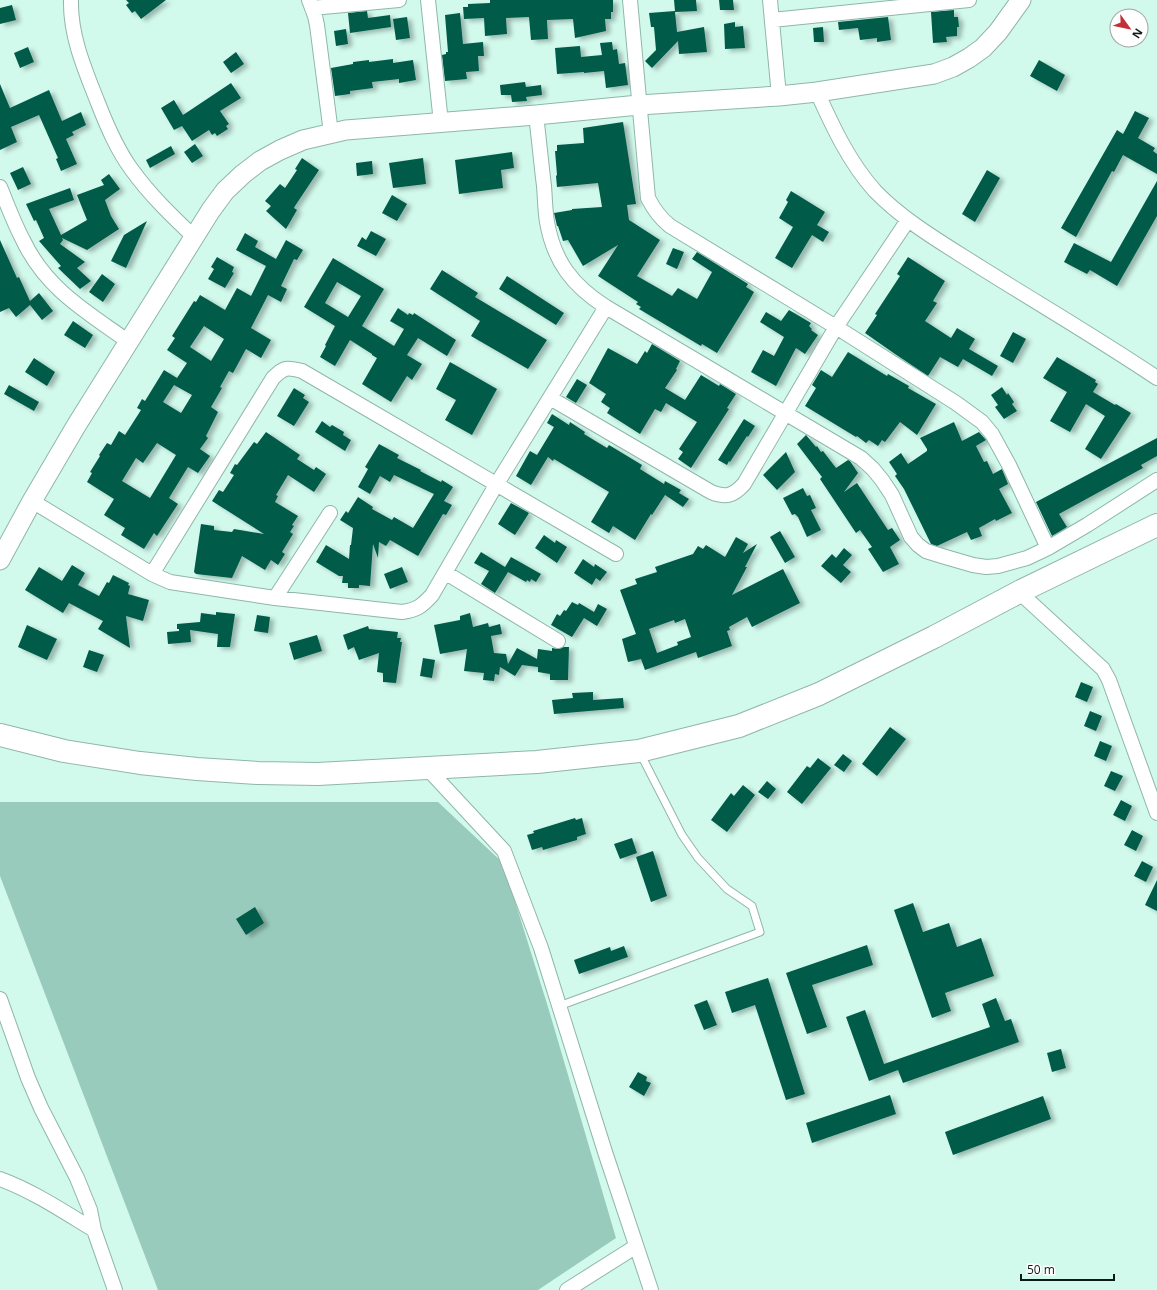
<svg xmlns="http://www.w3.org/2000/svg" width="1157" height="1290" viewBox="0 0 1157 1290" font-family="'Open Sans',sans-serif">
<defs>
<filter id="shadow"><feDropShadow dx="4.5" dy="2.5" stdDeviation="2" flood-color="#0004"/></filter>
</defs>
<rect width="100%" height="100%" fill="#d1f9ec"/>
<path fill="#99cbbc" d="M0,802H438L503,863L548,1007L616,1238L538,1290H158L0,876Z"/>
<path fill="#005b4a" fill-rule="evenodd" filter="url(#shadow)" d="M126,0H166L141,19L135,11L132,13L126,5L129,3Z
M490,0H613V12H611V19H605L606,31L575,38L573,19L547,20L548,39L531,40L529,17L506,18L507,34L485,36L484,18L464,19L463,7H468V4L490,3Z
M674,0H696L697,11L675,12L677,32L704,27L707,52L679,54L678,41L652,68L645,61L656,50L654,27H651L649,13L675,11Z
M719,0H733L734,10H720Z
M12,5L16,20L0,24V8Z
M954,10V17H958L959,27H957V36L946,37L947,42L933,43L931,12Z
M367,11L368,18L390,15L391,27L350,33L348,13Z
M460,13L463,44L483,42L484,56H478L479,71L466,72L467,79L445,81L442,55L446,54V52H448L445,15Z
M407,17L410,38L396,40L393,19Z
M888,17L891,40L877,42V38L860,40L858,28L839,30L838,22Z
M735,22V27L743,26L745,48L725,49L724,24Z
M823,27L824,42H814L813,28Z
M346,29L348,44L336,46L334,31Z
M612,42L613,50L617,49L619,64L625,63L628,85L606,88L604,71L584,73V72L557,74L555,48L580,46L581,57L602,55L600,43Z
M28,47L34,62L20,68L14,53Z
M236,52L244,64L231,73L223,62Z
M393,59V63L413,60L416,80L399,83V79L372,82L373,88L350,91V94L335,96L331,68L353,64V62L369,60V62Z
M1039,60L1065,75L1057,91L1030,76Z
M525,82L526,87L541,85L542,95L526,97L527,101L512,102L511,95H501L500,85Z
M231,83L241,98L220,111L229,124L226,126L228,129L217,136L215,133L212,135L209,130L192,141L182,126L174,130L161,108L174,100L183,115Z
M0,84L10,108L49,90L62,121L81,112L86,125L72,132L74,135L66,139L77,164L61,171L56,159L58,158L39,115L11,127L17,142L0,150Z
M1135,111L1149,118L1138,138L1155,148L1153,151L1157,154V174L1123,155L1114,172L1112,171L1076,237L1061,228L1117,130L1123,134Z
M623,122L636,204L627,205L629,220L660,240L637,276L672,296L678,288L697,299L712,272L692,259L697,252L748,284L746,287L754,292L749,301L717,353L702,344L701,346L639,309L641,307L636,304L638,302L598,276L618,245L583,266L568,240L563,241L558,226H557L554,213L572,210V209L602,207L598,183L557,187L556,176L557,175L555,151H557V145L584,143L583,128Z
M195,144L203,156L192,163L184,152Z
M171,146L175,154L150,168L146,160Z
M512,152L514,168L501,170L503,188L459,194L455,160Z
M302,158L319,170L295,206L294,208L297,210L286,229L266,211L271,206L265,201L280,184L285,188L297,170L295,169Z
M423,158L426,184L393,188L389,163Z
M372,161L373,174L357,176L356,163Z
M23,167L31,184L18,190L10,173Z
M987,170L1000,178L975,222L962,214Z
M109,174L120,189L105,200L111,216L119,229L87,250L62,238L63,240L60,244L85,262L77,268L91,281L80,289L58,268L61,266L39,241L44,238L36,220L34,221L26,204L70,188L74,200L49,209L61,235L87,220L77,195L104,185L101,180Z
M1157,181V216L1117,286L1090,270L1087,274L1064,262L1074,243L1111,262Z
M791,191L825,212L817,225L829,232L823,242L812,235L792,268L775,258L793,227L779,218L788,202L786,200Z
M392,195L407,204L397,221L382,213Z
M147,221L126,268L111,261L124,235Z
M371,231L386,239L376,256L357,246L362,237L366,240Z
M245,233L258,241L255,247L276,259L286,240L303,250L297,260L294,259L281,286L287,289L281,302L268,295L251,328L271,340L261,358L246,349L233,373L229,371L220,387L222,388L211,407L218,412L206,436L208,438L200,449L210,456L198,473L188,467L169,498L178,504L157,536L154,533L144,549L121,535L125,528L104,515L114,499L87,482L92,473L90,472L100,456L99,455L107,443L111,445L119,431L125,435L141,410L137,408L142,399L145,401L164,370L177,378L187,363L167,350L175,338L172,336L194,301L196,302L200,295L225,310L237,288L251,296L266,266L236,250ZM204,326L224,339L211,361L190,347ZM174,385L192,395L181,413L163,402ZM157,443L176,455L150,498L122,481L136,458L143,463Z
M0,240L17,278L19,277L30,301L39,293L53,311L42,320L30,305L16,317L9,308L0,312Z
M673,248L684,252L677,269L666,264Z
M217,257L234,267L232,272L234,273L225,288L208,279L214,269L211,267Z
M908,257L945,281L933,301L937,303L925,321L951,338L957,328L975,339L969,349L998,366L992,376L963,359L958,367L940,357L928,376L895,354L865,333L877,315L875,314L900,276L897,274Z
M333,258L384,289L362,326L394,346L404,329L390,321L398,308L408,315L409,313L413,315L414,313L456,340L447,356L418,338L407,355L422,364L412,380L407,376L391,402L362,384L377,358L372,355V354L350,340L335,366L320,357L326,346L325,345L335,326L304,307ZM337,282L361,296L348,317L325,303Z
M442,270L478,293L475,297L547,340L528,369L471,336L480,321L430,289Z
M102,274L115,284L103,302L89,292Z
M507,276L564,313L556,325L499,289Z
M789,310L811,323L809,326L812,329L811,330L818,335L805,354L796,348L776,386L751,372L763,350L774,356L784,337L760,322L766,312L781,321Z
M73,321L93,335L85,348L64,335Z
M1013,332L1026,339L1013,363L1000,356Z
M652,344L680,361L676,369L677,370L665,388L685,400L701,375L719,386L720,384L736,394L727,408L729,409L691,468L678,459L683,452L679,449L697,422L666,403L661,412L655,409L640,434L607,413L610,408L601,402L606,394L589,383L608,348L637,364L645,351L647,353Z
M848,352L887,376L888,374L909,386L908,388L936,404L917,435L900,422L885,442L882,440L878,446L869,440L866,443L857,436L856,437L805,406L816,388L812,385L821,370L832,377Z
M1057,357L1096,380L1095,382L1098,384L1093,392L1115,405L1116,404L1131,413L1101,459L1085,449L1105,416L1086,404L1070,432L1050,421L1067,392L1043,378Z
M34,358L55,372L47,386L25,372Z
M450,362L497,389L472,435L445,420L456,400L436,389Z
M577,379L587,385L576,403L566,397Z
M9,385L39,402L34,411L4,394Z
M1002,387L1007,395L1008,393L1014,402L1012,404L1017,411L1004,419L995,407L998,405L991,395Z
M294,388L305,395L303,398L309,402L294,426L277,416Z
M552,414L569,425L570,422L585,432L584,434L607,448L609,445L642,465L640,469L664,484L665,481L681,490L679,493L689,499L683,507L665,495L652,515L651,514L635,540L613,526L609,533L591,522L609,492L554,459L553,461L548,457L531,485L516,476L530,451L537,455L554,427L547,423Z
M744,419L755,426L748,437L747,436L730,462L729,461L727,465L718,460Z
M322,421L330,427L332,425L344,432L343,435L351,440L345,451L315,432Z
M954,422L962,441L979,432L985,439L986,440L976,446L984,462L987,461L993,474L1002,469L1008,484L999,489L1012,513L996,521L995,519L979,528L982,536L971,540L967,532L937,546L931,544L904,489L895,476L897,474L889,462L901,453L908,464L927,451V449L920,438Z
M266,432L300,455L297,459L314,470L316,467L326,474L314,492L288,475L276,495L278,496L275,502L298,516L292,525L294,526L290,532L293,534L282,552L285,554L278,565L271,560L265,570L242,556L232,578L196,574L194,572L201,524L214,526V530L232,532L234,529L264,534L212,501L219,490L223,492L234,475L230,473L235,464L237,465L254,442L257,444Z
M806,435L816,447L817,446L821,452L823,451L836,468L848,460L850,461L858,473L844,492L857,483L888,530L892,528L900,540L890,547L899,564L883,572L868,549L872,547L860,530L856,533L820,479L822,477L797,444Z
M1157,438V456L1141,465L1143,468L1059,514L1067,527L1052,536L1036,502Z
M379,444L399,455L397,458L421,470L420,471L441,482L442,480L453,487L444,501L452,505L446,515L443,514L418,556L390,540L386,546L379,542L378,558L373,544L370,586L359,585V588H348V583H342L343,576H339L316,562L326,545L349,559L350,545H351L353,528L340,520L346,511L348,513L358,497L373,507L372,509L392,520L394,517L413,528L434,494L394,475L390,482L380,476L370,494L358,487L368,469L365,467Z
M786,452L795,472L777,490L763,475Z
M803,488L807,496L810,495L816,508L811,510L821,530L807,537L798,517L795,514L792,515L783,498Z
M511,503L529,513L515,535L498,524Z
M780,531L795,557L785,563L770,537Z
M544,535L555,543L556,540L567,547L557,563L535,548Z
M736,537L748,544L743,553L757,544L745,567H747L732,595L783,569L800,603L752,627L747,617L729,627L730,630L727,631L732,646L698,658L696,652L645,670L641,659L628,662L622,639L636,634L620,590L637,584L635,579L657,572L655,567L693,554L698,546L703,549L706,545L725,557ZM685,619L691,637L677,642L678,645L657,653L649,629L674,620L675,623Z
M844,548L852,555L843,565L851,572L841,583L821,566L832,554L836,558Z
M481,552L505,567L511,557L541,574L536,582L531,579L530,582L527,580L526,582L508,572L495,593L481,584L489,571L474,563Z
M583,559L594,567L595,564L607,572L600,581L596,578L592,585L574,573Z
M72,565L85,573L78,585L99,596L107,582L109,583L113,575L129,583L128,585L130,586L128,594L149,600L143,621L126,616L130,648L98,629L103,621L69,603L63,613L25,590L39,567L62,581Z
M402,567L408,582L390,589L384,574Z
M572,602L578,605L579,603L594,612L598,604L607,609L597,626L584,618L572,637L551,625L557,614L560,616L564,610L566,611Z
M216,612L235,614L230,647H217L218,634L190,630L191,642L168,644L167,632L179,631V629H177V624L200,622L201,613L216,615Z
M470,613L473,627L488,623L489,627L500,624L502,634L491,636L494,653L506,654L508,664L517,648L537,659L538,649L552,651V648L558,649L564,647H569L568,680H550V674L538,672V667L522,665L515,676L500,667L499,675L495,674L494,681L483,680L484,673L464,671L467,649L440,654L434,625L460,620V616Z
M257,615L270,617L268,633L254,631Z
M27,625L57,639L47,660L18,647Z
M368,626L369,629L398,632L397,638H401L400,642H402L396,683L383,682V673L377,672L379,653L359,660L354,647L348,650L343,635Z
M317,635L322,651L294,660L289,643Z
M89,650L104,655L97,672L83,667Z
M423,658L435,660L432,678L420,676Z
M1081,682L1093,687L1087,702L1075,697Z
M593,692V700L623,698L624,708L554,714L552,700L573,698L572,693Z
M1090,711L1102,716L1096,731L1084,726Z
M890,727L906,739L877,776L862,764Z
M1100,741L1112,746L1106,761L1094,756Z
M843,754L852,761L844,772L834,765Z
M818,758L831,768L802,804L787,792L807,766L810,768Z
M1111,771L1123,776L1115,791L1104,786Z
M767,781L776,789L768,799L758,792Z
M743,785L755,795L727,832L711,820L731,793L734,796Z
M1121,800L1132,806L1125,821L1113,815Z
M575,818L576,820L582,818L586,834L577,837V840L543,850L542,847L532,850L527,835L534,833L533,831Z
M1132,830L1143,836L1136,851L1124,845Z
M632,838L637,853L620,859L614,844Z
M653,851L667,896L651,902L636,857Z
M1142,861L1153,867L1146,882L1134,876Z
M1157,880V911L1145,905Z
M913,903L923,932L949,923L957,947L981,938L994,976L945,993L951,1011L932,1018L894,910Z
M255,907L264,923L246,935L236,919Z
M867,945L873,965L812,985L827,1027L807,1034L786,973Z
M624,946L628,957L579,974L574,960L610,947L611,951Z
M768,978L805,1094L786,1100L755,1005L732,1013L725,992Z
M996,998L1005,1021L1011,1019L1019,1042L903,1083L898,1070L869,1081L846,1017L865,1010L884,1064L990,1027L982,1004Z
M707,1000L717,1025L704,1030L694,1005Z
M1061,1049L1066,1068L1052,1072L1047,1053Z
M638,1072L647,1077L646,1081L651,1083L644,1096L629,1087Z
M890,1095L896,1114L812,1143L806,1123Z
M1043,1096L1051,1119L953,1155L945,1132Z"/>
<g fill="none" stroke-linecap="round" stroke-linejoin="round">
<g stroke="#90b6aa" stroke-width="9">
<path id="lane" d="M559,1006L760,932L752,906L727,889L698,858L682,835L640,753"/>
</g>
<g stroke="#90b6aa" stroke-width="16">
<path id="street" d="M71,0C70,36 85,70 98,103C107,126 117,150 132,170C150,195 172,216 194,237
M309,0L315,16L317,25L331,133
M428,0L441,123
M630,0L648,198C654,210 660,218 670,226L836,327L956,403L982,422L992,434L1009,465L1048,548
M770,0L779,96
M312,8L399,0
M772,20L969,0
M817,92C833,127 849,162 875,191C905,222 944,244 980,267C1039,304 1099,339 1157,378
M536,115C539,139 541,162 544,186C545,198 545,210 547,222C554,262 573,286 606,307L861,458L873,469L882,480L892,495L911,537L918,545L926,551L942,556L973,565L986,567L998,566L1027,558L1048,548L1087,525L1157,480
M0,187C7,204 14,223 23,240C46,289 87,312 129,342
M550,398L711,492C726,498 733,496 744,484L836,327L908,220
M32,501L152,574L170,582L275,598L402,612C417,610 422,606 432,595L496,485L606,307
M446,573L558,641
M152,574L273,378C284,367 287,367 302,371L616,554
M1019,592L1103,669L1109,680L1157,813
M275,598L330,513
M427,768L504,851L541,948L605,1152L651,1290
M0,999L28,1078L41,1108L77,1178L90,1210L94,1230L115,1290
M0,1179C33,1191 64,1212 94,1230
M567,1290L635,1247"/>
</g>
<g stroke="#90b6aa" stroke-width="21">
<path id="secondary" d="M0,560L32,501L76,426L211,210L225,191L243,174L260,161L280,150L303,140L346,130L536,115L639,105L779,96L817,92L934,74L953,67L969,58L983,48L998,32L1021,0"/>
</g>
<g stroke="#90b6aa" stroke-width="24">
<path id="highway" d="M0,735L64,751L140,763L197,769L258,773L318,774L537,762L639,751L739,726L819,694L934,637L1019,592L1157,525"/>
</g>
<use href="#lane" stroke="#fff" stroke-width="7"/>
<use href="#street" stroke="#fff" stroke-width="14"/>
<use href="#secondary" stroke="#fff" stroke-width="19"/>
<use href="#highway" stroke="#fff" stroke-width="22"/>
</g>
<g transform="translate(1129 28) rotate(123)"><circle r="19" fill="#ffffff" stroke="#9ea4a2"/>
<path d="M0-3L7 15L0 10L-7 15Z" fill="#c13135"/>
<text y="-6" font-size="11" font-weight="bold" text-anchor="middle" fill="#0c1b17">N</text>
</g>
<path d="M1021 1274v6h93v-6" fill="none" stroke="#0c1b17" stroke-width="2"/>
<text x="1027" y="1274" font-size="12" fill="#0c1b17" stroke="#ffffff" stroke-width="3" paint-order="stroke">50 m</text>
</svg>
